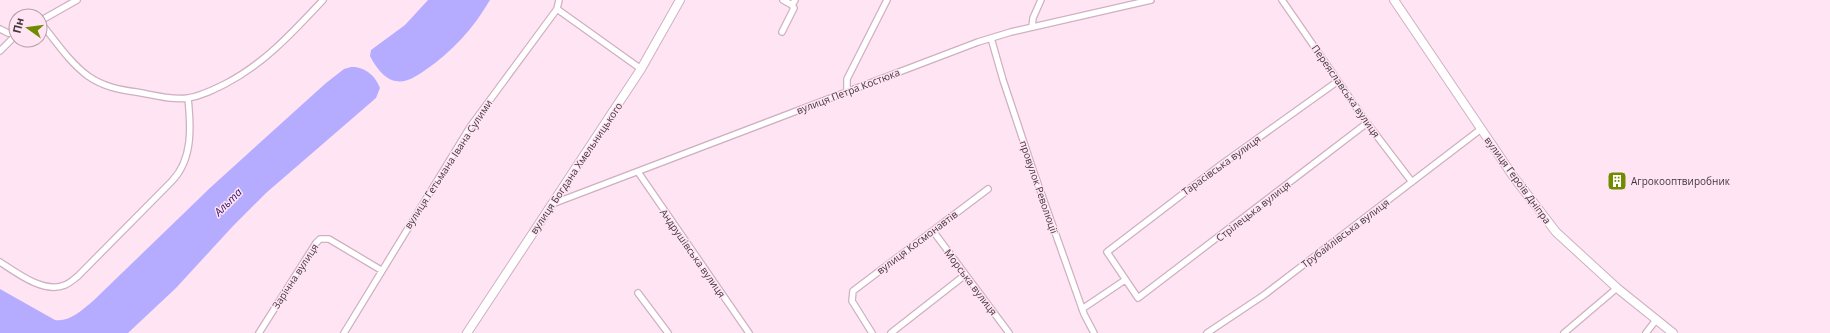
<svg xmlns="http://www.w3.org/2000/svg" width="1830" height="333" viewBox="0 0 1830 333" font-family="'Open Sans',sans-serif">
<rect width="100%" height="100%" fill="#ffe5f3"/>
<path fill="#b6acff" d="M428,0H490C473,29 452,52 424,71C415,77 406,83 396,81C385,80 375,66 370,56L371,50L405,25Z
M351,67C364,66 376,76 380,88L376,98L266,193L233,226L176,288L128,333H0V289L55,320C70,322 82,310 93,301L211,187L326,83L344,69Z"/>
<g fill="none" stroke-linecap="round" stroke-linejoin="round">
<g stroke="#cfb0c1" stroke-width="8">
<path id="minor" d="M783,0L792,5
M1282,0L1367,123L1412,182
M557,9L641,69
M40,21L77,0
M40,22C55,40 69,62 88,76C105,88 123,90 142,93C157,96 173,100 188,98C201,96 213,90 225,84C264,64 293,32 323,0
M1032,27L1033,18L1041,0
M0,29L8,33L16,34
M782,32L794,8L792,5L795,0
M991,38L1003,80L1033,170L1084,314L1094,333
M0,51L16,35
M1338,81L1222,164L1107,252L1138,298L1367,123
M847,92V79L887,0
M638,172L749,333
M552,204L978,42L1011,32L1151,0
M933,231L1009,333
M0,262C17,273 44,294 65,285C70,283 74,279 78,276L172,181C193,159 191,127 188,98
M638,293L668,333
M1082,309L1125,280
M259,333L316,243L320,239H329L381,270
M344,333L470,127L557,9L559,0
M872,333L852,301L853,291L988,189
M891,333L965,275
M1207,333L1264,295L1481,129
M1564,333L1617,288
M1646,333L1656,320"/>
</g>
<g stroke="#cfb0c1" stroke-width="10">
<path id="secondary" d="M1394,0L1513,176L1556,232L1617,288L1673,333
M467,333L641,69L680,0"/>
</g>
<use href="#minor" stroke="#fff" stroke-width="5.5"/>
<use href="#secondary" stroke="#fff" stroke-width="8"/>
</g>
<defs>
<g id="building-square" transform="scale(1)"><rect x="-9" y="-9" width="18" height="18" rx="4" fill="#718b01" stroke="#ffe5f3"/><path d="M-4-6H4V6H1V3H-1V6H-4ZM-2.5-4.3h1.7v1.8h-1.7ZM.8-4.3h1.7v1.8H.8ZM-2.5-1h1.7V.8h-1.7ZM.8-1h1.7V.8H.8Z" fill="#fff"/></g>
</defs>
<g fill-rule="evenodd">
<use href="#building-square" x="1617" y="181"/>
</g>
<g text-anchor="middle" stroke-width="3" stroke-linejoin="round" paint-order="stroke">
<g font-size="10" fill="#43373e" stroke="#ffe5f3">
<text transform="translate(848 91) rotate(-21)" y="4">вулиця Петра Костюка</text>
<text transform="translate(1346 91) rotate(55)" y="4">Переяславська вулиця</text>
<text transform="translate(448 164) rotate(-57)" y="4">вулиця Гетьмана Івана Сулими</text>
<text transform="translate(1221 165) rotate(-36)" y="4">Тарасівська вулиця</text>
<text transform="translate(576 168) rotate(-56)" y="4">вулиця Богдана Хмельницького</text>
<text transform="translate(1518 180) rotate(54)" y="4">вулиця Героїв Дніпра</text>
<text transform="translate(1039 187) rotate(71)" y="4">провулок Революції</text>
<text transform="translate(1253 211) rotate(-38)" y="4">Стрілецька вулиця</text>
<text transform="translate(1345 233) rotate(-37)" y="4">Трубайлівська вулиця</text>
<text transform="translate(917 242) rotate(-37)" y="4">вулиця Космонавтів</text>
<text transform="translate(693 253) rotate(55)" y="4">Андрушівська вулиця</text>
<text transform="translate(295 276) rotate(-57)" y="4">Зарічна вулиця</text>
<text transform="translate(971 282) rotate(53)" y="4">Морська вулиця</text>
</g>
<g font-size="10" fill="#43373e" stroke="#ffe5f3" text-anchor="start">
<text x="1631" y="185">Агрокооптвиробник</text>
</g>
<g font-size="11" font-style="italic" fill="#2e0d6d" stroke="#ffe5f3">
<text transform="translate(228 202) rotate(-45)" y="4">Альта</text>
</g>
</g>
<g transform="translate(28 28) rotate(284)"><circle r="19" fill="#ffe5f3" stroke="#b49fab"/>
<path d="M0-3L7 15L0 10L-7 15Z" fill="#718b01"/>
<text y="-6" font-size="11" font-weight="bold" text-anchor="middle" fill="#43373e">Пн</text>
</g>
</svg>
